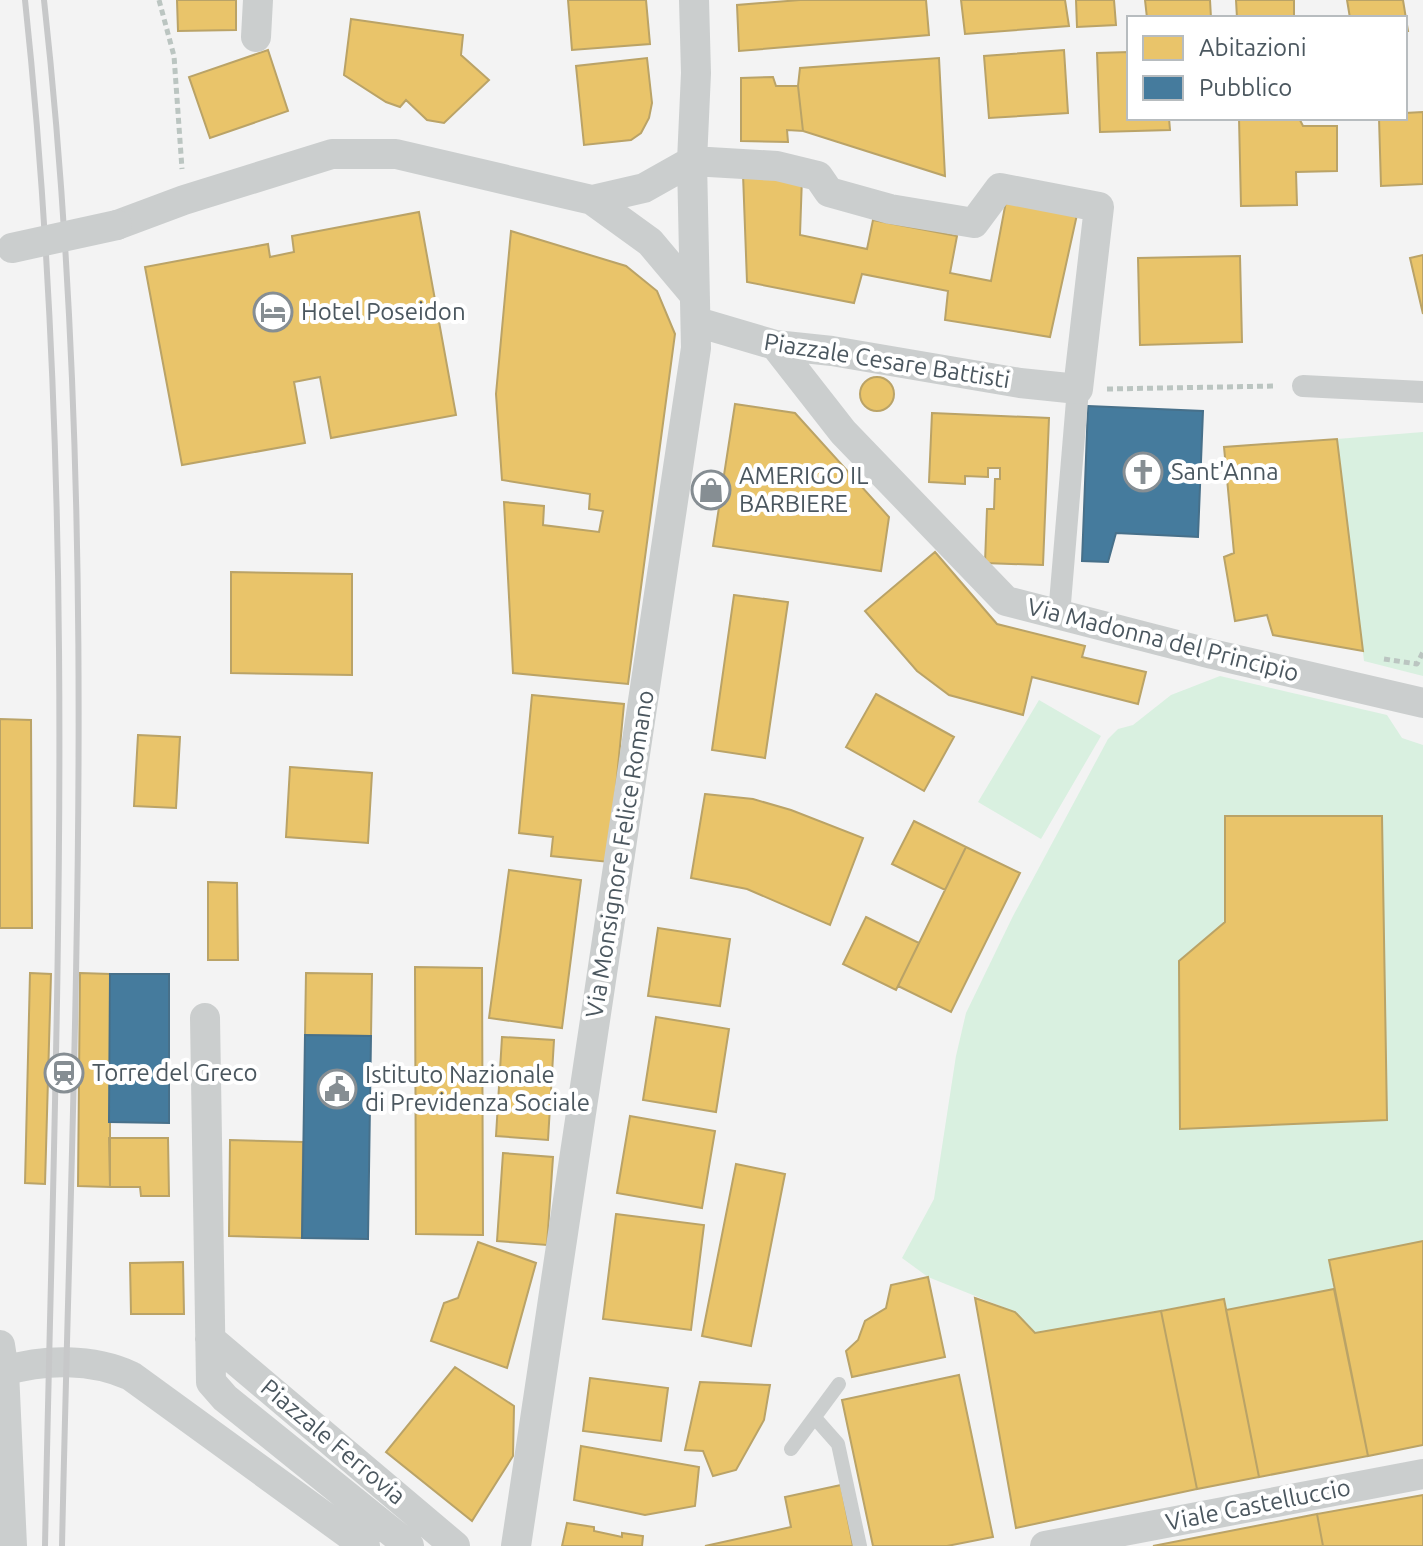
<svg xmlns="http://www.w3.org/2000/svg" width="1423" height="1546" viewBox="0 0 1423 1546" font-family="Ubuntu,sans-serif">
<rect width="100%" height="100%" fill="#f3f3f3"/>
<path fill="#d9f0e0" d="M1423,432V676L1364,661L1337,439Z
M1220,676L1387,715L1402,738L1423,745V1241L1329,1260L1334,1289L1226,1310L1223,1299L1035,1333L1015,1312L928,1277L902,1258L934,1199L956,1056L966,1013L1013,916L1108,739L1118,729L1133,725L1171,695Z
M1039,700L1101,736L1041,839L978,802Z"/>
<path fill="#e9c46a" stroke="#baa367" stroke-width="2" d="M177,0H236V30L178,31Z
M568,0H646L650,44L572,50Z
M800,0H926L929,35L739,51L737,5Z
M961,0H1065L1069,26L965,34Z
M1076,0H1114L1116,25L1077,27Z
M1145,0H1210L1211,18H1147Z
M1236,0H1294V18H1237Z
M1347,0H1403L1408,31H1405V18H1350Z
M351,19L463,35L461,55L489,80L444,123L427,120L406,100L400,107L386,102L344,75Z
M268,50L288,111L210,138L189,77Z
M1064,50L1068,113L989,118L984,56Z
M1129,52V118H1169L1170,130L1100,132L1097,53Z
M647,58L652,103L649,118L641,133L631,140L584,145L576,66Z
M939,58L945,176L803,131L798,86L800,68Z
M773,77L776,86H798L803,131L787,130L788,142L741,141V78Z
M1423,112V184L1381,186L1379,118H1405V113Z
M1239,118H1299L1303,126H1337V171L1296,172L1297,205L1241,206Z
M743,174L802,177L800,235L867,249L873,220L957,236L950,273L991,281L1007,196L1078,210L1050,337L945,320L948,291L862,274L854,303L747,282Z
M419,212L456,415L331,438L320,377L294,382L305,443L182,465L145,267L268,244L270,257L294,252L292,236Z
M511,231L626,266L657,291L675,334L628,684L513,673L504,502L544,506L543,525L599,532L603,511L589,509L590,494L502,480L496,394Z
M1423,255V314L1410,258Z
M1240,256L1242,342L1140,345L1138,258Z
M860 394a17 17 0 1 1 34 0a17 17 0 1 1-34 0Z
M735,404L795,413L889,517L881,571L713,546Z
M932,413L1049,418L1043,565L985,563L987,509H994L995,479H1000V468H988V477L965,476V484L929,482Z
M1337,439L1363,651L1273,635L1267,615L1235,621L1224,557L1234,553L1224,447Z
M935,552L997,624L1085,646L1082,657L1146,672L1138,704L1032,677L1023,715L949,695L917,671L865,611Z
M231,572L352,574V675L231,673Z
M734,595L788,602L765,758L712,750Z
M876,694L954,737L924,791L846,747Z
M532,695L624,704L609,862L551,856L553,837L519,833Z
M0,719L31,720L32,928H0Z
M138,735L180,737L176,808L134,806Z
M290,767L372,773L368,843L286,837Z
M705,794L753,799L791,810L863,838L830,925L747,889L691,878Z
M1225,816H1382L1387,1120L1180,1129L1179,961L1225,922Z
M914,821L966,847L945,890L892,864Z
M966,847L1020,873L951,1012L898,986Z
M509,870L581,880L562,1028L489,1018Z
M208,882L237,883L238,960H208Z
M866,917L919,943L896,990L843,964Z
M658,928L730,939L720,1006L648,996Z
M415,967L482,968L483,1235L416,1234Z
M30,973L51,974L45,1184L25,1183Z
M80,973L110,974V1187L78,1186Z
M306,973L372,974L371,1036L305,1035Z
M656,1017L729,1029L716,1112L643,1100Z
M502,1037L554,1040L548,1140L496,1136Z
M630,1116L715,1131L702,1208L617,1193Z
M109,1138H168L169,1196H141L140,1187H110Z
M230,1140L303,1142L302,1238L229,1236Z
M503,1153L553,1157L547,1245L497,1241Z
M736,1164L785,1174L751,1346L702,1336Z
M616,1214L704,1225L691,1330L603,1319Z
M1423,1241V1445L1368,1456L1329,1260Z
M478,1242L536,1263L507,1368L431,1341L444,1303L458,1298Z
M183,1262L184,1314H131L130,1263Z
M928,1277L945,1357L852,1377L846,1351L858,1340L865,1321L886,1308L891,1285Z
M1334,1289L1368,1456L1259,1477L1226,1310Z
M975,1298L1015,1312L1035,1333L1161,1311L1197,1489L1016,1528Z
M1224,1299L1259,1477L1197,1489L1161,1311Z
M455,1367L514,1406L513,1456L472,1521L386,1452Z
M959,1375L993,1537L947,1546H873L842,1400Z
M590,1378L668,1388L661,1441L583,1431Z
M700,1382L770,1385L764,1420L736,1470L713,1476L703,1451L685,1450Z
M581,1446L699,1467L695,1506L645,1515L574,1500Z
M841,1485L853,1546H705L791,1527L785,1497Z
M1423,1495V1546H1323L1317,1514Z
M1317,1514L1323,1546H1153Z
M567,1523L594,1527V1531L622,1537V1533L643,1536L642,1546H562Z"/>
<path fill="#457b9d" stroke="#47708a" stroke-width="2" d="M1088,406L1203,411L1198,537L1116,533L1108,562L1082,561Z
M110,974H169V1123L109,1122Z
M305,1035L371,1036L368,1239L302,1238Z"/>
<g fill="none" stroke-linecap="round" stroke-linejoin="round">
<path stroke="#bbc5c1" stroke-width="5" stroke-dasharray="6 4" stroke-linecap="butt" d="M159,0L174,56L182,169
M1107,389L1277,386
M1384,659L1417,664L1423,652"/>
<path stroke="#cbcece" stroke-width="14" d="M815,1418L838,1444L860,1546
M791,1449L839,1384"/>
<path stroke="#cbcece" stroke-width="22" d="M1303,386L1423,392
M1059,615L1078,389"/>
<path stroke="#cbcece" stroke-width="30" d="M256,37L258,0
M692,161L777,166L818,176L829,192L890,209L974,223L1000,188L1099,207L1078,389L1020,383L832,351L775,345L697,322
M592,200L644,188L692,161
M117,225L184,200L332,154H396L592,200L650,242L693,293
M775,345L843,432L1006,601L1212,654L1423,703
M205,1018L211,1382L225,1398L409,1546
M210,1339L455,1546
M0,1345L4,1371L12,1546
M4,1371C44,1359 92,1358 131,1376L365,1546
M516,1546L696,348L692,161L696,73L694,0
M1045,1546L1423,1474"/>
<path stroke="#c7c8c9" stroke-width="6" d="M25,0C80,514 55,1031 45,1546
M44,0C101,514 73,1031 62,1546"/>
<path stroke="#cbcece" stroke-width="30" d="M12,248L117,225"/>
</g>
<defs>
<g id="hotel-ring" transform="scale(2)"><circle r="9.5" fill="#fff" stroke="#868e93" stroke-width="1.5"/><path d="M-6-4.5h1.5V1H6V5H4.5V3h-9V5H-6ZM-4 0a1.8 1.8 0 1 1 3.6 0ZM.5 0V-2.5h3Q6-2.5 6 0Z" fill="#868e93"/></g>
<g id="church-ring" transform="scale(2)"><circle r="9.5" fill="#fff" stroke="#868e93" stroke-width="1.5"/><path d="M-1.2-6h2.4v3.5h3.3v2.4h-3.3V6h-2.4V-.1h-3.3v-2.4h3.3Z" fill="#868e93"/></g>
<g id="shop-ring" transform="scale(2)"><circle r="9.5" fill="#fff" stroke="#868e93" stroke-width="1.5"/><path d="M-5-2.5h2.3a2.7 3.5 0 0 1 5.4 0H5L5.5 6h-11ZM-1.5-2.5h3a1.5 2.3 0 0 0-3 0Z" fill="#868e93"/></g>
<g id="station-ring" transform="scale(2)"><circle r="9.5" fill="#fff" stroke="#868e93" stroke-width="1.5"/><path d="M-3-6H3Q5-6 5-4V2Q5 4 3 4L4.5 6H3L1.5 4h-3L-3 6H-4.5L-3 4Q-5 4-5 2V-4Q-5-6-3-6ZM-3.5-4v3h7v-3ZM-3.5 1v1.5H-2V1ZM2 1v1.5H3.5V1Z" fill="#868e93"/></g>
<g id="civic-ring" transform="scale(2)"><circle r="9.5" fill="#fff" stroke="#868e93" stroke-width="1.5"/><path d="M-.6-6.5H3V-4.5H.6V-3L4-1V1h2V6H-6V1h2V-1L-.6-3ZM-1.2 2.5V6h2.4V2.5Z" fill="#868e93"/></g>
</defs>
<g fill-rule="evenodd">
<use href="#hotel-ring" x="273" y="312"/>
<use href="#church-ring" x="1143" y="472"/>
<use href="#shop-ring" x="711" y="490"/>
<use href="#station-ring" x="64" y="1073"/>
<use href="#civic-ring" x="337" y="1089"/>
</g>
<g text-anchor="middle" stroke-width="8" stroke-linejoin="round" paint-order="stroke">
<g font-size="24" fill="#4b575f" stroke="#fff" text-anchor="start">
<text x="301" y="320">Hotel Poseidon</text>
<text x="1171" y="480">Sant'Anna</text>
<text x="739" y="484">AMERIGO IL<tspan x="739" dy="28">BARBIERE</tspan></text>
<text x="92" y="1081">Torre del Greco</text>
<text x="365" y="1083">Istituto Nazionale<tspan x="365" dy="28">di Previdenza Sociale</tspan></text>
</g>
<g font-size="24" fill="#4b575f" stroke="#fff">
<text transform="translate(887 361) rotate(9)" y="8">Piazzale Cesare Battisti</text>
<text transform="translate(1163 640) rotate(14)" y="8">Via Madonna del Principio</text>
<text transform="translate(620 854) rotate(-81)" y="8">Via Monsignore Felice Romano</text>
<text transform="translate(333 1442) rotate(40)" y="8">Piazzale Ferrovia</text>
<text transform="translate(1258 1505) rotate(-11)" y="8">Viale Castelluccio</text>
</g>
</g>
<rect x="1127" y="16" width="280" height="104" fill="#ffffff" stroke="#b7bcbf" stroke-width="2"/>
<rect x="1143" y="36" width="40" height="24" fill="#e9c46a" stroke="#b7bcbf" stroke-width="2"/>
<text x="1199" y="56" font-size="24" fill="#4b575f">Abitazioni</text>
<rect x="1143" y="76" width="40" height="24" fill="#457b9d" stroke="#b7bcbf" stroke-width="2"/>
<text x="1199" y="96" font-size="24" fill="#4b575f">Pubblico</text>
</svg>
